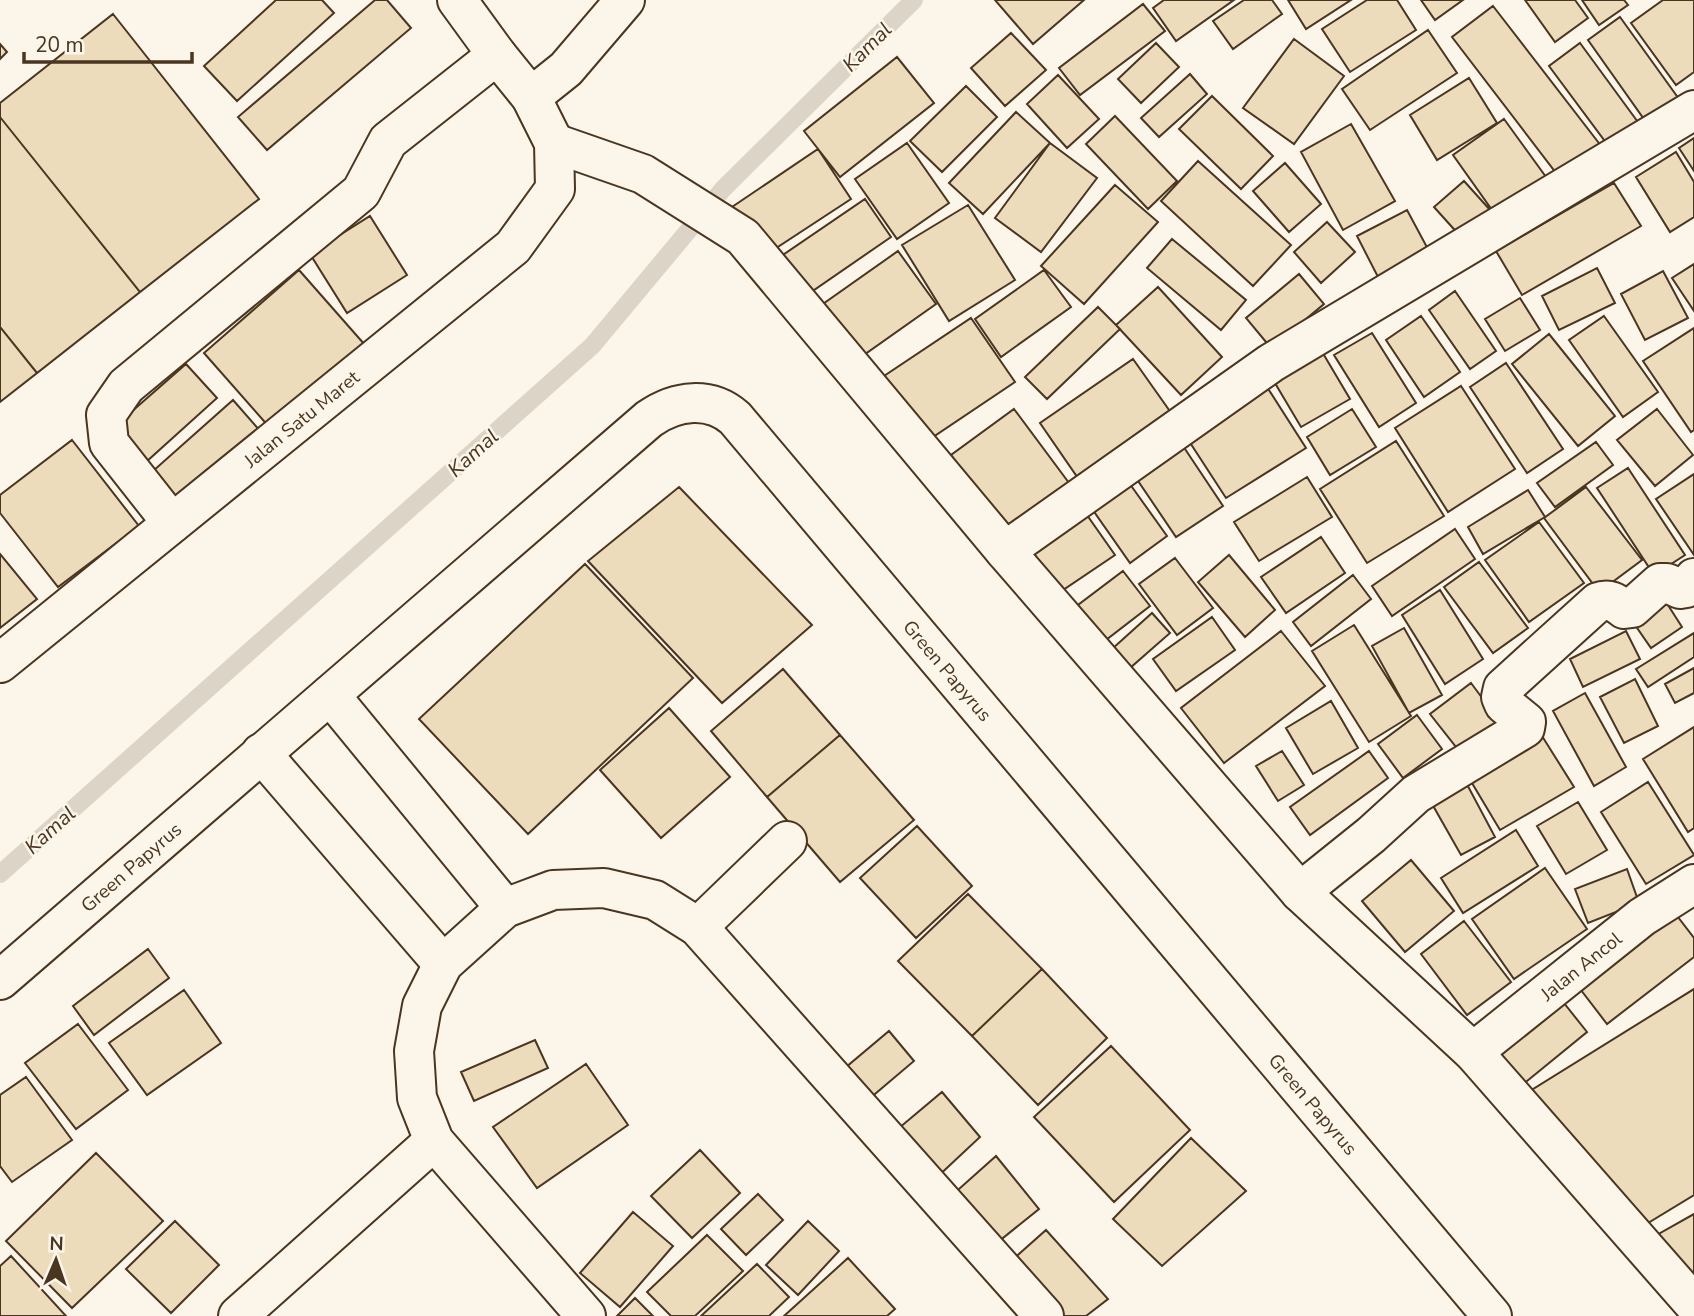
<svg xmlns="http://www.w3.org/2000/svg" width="1694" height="1316" viewBox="0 0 1694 1316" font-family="'Nunito Sans',sans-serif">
<rect width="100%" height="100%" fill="#fbf6e9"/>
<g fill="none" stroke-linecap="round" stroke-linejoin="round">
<path stroke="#dcd4c6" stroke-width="18" d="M0,874L592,346L723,189L914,0"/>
</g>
<path fill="#ecdcbc" stroke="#4a3520" stroke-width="2" d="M276,0H322L334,13L237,101L204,66Z
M375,0H387L411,28L267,150L238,117Z
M995,0H1084L1033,44Z
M1164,0H1234L1176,41L1153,8Z
M1244,0H1272L1282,14L1233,49L1213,21Z
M1288,0H1351L1306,29Z
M1367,0H1397L1416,30L1350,72L1322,29Z
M1421,0H1463L1435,20Z
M1525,0H1575L1588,18L1555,42Z
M1582,0H1624L1628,5L1599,25Z
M1663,0H1694V72L1676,85L1631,23Z
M1143,4L1165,31L1080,95L1059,68Z
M1493,6L1605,151L1563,182L1452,37Z
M113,14L259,199L140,292L0,117V103Z
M1620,17L1684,106L1651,129L1588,40Z
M1428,30L1457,73L1370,130L1342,89Z
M1011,33L1046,70L1005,106L971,68Z
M1294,39L1344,76L1294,144L1243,108Z
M1156,43L1179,67L1141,103L1118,79Z
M1580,43L1643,129L1613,152L1549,66Z
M0,44L7,52L0,59Z
M897,57L934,103L840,177L804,131Z
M1190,74L1207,94L1159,137L1141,118Z
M1058,75L1099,119L1067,148L1027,104Z
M1469,78L1497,123L1437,160L1410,115Z
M966,86L997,117L942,172L910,141Z
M1212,96L1273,156L1241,189L1179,129Z
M1016,112L1050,143L983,214L949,183Z
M1115,116L1177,181L1148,209L1086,144Z
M0,117L140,292L37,373L0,327Z
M1504,119L1554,188L1502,224L1453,155Z
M1351,124L1395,201L1343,230L1301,152Z
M1694,138V171L1679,148Z
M907,143L949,203L897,239L855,179Z
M1050,143L1097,178L1041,252L995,218Z
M818,149L851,199L764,256L732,207Z
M1676,152L1694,182V217L1670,232L1636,177Z
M1198,161L1291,245L1253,286L1161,201Z
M1285,163L1321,204L1289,232L1253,191Z
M1464,181L1491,211L1461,237L1434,207Z
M1614,183L1641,226L1522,295L1496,251Z
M1115,185L1158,222L1084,304L1041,266Z
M865,199L891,237L801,299L774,261Z
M968,205L1015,280L949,321L902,245Z
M1407,210L1429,251L1378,277L1357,236Z
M370,216L407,275L347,313L310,254Z
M1327,222L1355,252L1321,283L1294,252Z
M1172,239L1246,300L1221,330L1147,268Z
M898,251L936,304L851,364L813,311Z
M1694,264V311L1672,278Z
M1597,268L1615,303L1559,330L1542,296Z
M299,270L365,345L270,428L204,353Z
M1044,270L1071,307L1001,357L975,319Z
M1663,271L1688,318L1645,340L1621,294Z
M1299,274L1324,304L1271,348L1246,318Z
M1158,287L1222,357L1181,395L1116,325Z
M1455,291L1496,351L1470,369L1429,310Z
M1520,298L1540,330L1505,351L1485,319Z
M1098,307L1120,329L1047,399L1025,377Z
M1421,316L1460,372L1424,397L1386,340Z
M1604,316L1658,392L1623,417L1569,340Z
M971,318L1015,382L927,441L884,376Z
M0,327L37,373L0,402Z
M1694,328V430L1691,432L1643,361Z
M1372,333L1416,403L1379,427L1334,355Z
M1549,334L1615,416L1578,446L1512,364Z
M1321,350L1350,399L1301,427L1272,378Z
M1133,359L1174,417L1080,481L1040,423Z
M1506,363L1563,449L1527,473L1470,387Z
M186,364L217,398L146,462L114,427Z
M1461,386L1515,469L1448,512L1395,428Z
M1267,387L1306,448L1226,498L1187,438Z
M233,400L261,432L181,503L153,471Z
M1014,409L1072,487L1009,533L951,455Z
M1352,409L1376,447L1330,475L1307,437Z
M1657,409L1693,455L1655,486L1617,440Z
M72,440L139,526L58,587L0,513V495Z
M1179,440L1223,506L1176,537L1132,472Z
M1396,441L1444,516L1367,563L1320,489Z
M1596,442L1613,465L1555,507L1537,483Z
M1628,468L1685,555L1654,575L1597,488Z
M1694,474V555L1656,499Z
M1307,477L1332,517L1259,561L1234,522Z
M1127,480L1167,536L1130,563L1090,506Z
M679,487L812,625L722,703L588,561Z
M1586,487L1642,560L1599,592L1544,518Z
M1528,490L1545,517L1483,554L1468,527Z
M1082,508L1115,555L1060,592L1028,545Z
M1539,522L1584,583L1529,622L1485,560Z
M1455,529L1475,559L1392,616L1372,586Z
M1321,537L1345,573L1286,613L1261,577Z
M0,554L37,599L0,628Z
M1229,555L1275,610L1245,637L1198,582Z
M1175,558L1213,608L1177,635L1139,584Z
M1479,562L1528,628L1493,653L1444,587Z
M585,564L693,678L528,834L419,719Z
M1123,571L1150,606L1102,643L1074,608Z
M1353,575L1371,599L1311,646L1293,622Z
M1440,590L1483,659L1445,684L1402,615Z
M1666,602L1682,627L1651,648L1633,622Z
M1152,613L1170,633L1130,668L1112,649Z
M1212,617L1235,650L1176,691L1153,659Z
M1354,625L1411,716L1369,742L1312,651Z
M1404,628L1442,695L1409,713L1372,646Z
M1281,631L1325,686L1224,763L1181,708Z
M1626,631L1640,659L1583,687L1570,659Z
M1694,633V657L1648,687L1636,669Z
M1694,668V693L1675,703L1665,684Z
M783,669L840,735L767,797L711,731Z
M1635,679L1658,726L1624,743L1600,697Z
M1471,683L1500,722L1460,752L1430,714Z
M1585,693L1626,767L1594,786L1553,711Z
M1331,701L1358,748L1313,774L1286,728Z
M669,708L730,777L661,838L600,770Z
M1417,715L1442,749L1403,778L1378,744Z
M1694,727V828L1688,832L1643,759Z
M840,735L914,820L840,882L767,797Z
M1542,736L1574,787L1500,830L1469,778Z
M1282,751L1304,785L1278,801L1256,766Z
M1369,751L1388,778L1310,835L1290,807Z
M1462,775L1495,837L1461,855L1427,795Z
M1648,782L1694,855L1646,884L1601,812Z
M1578,802L1607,850L1566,874L1537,826Z
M917,826L972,886L916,938L860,878Z
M1516,830L1538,866L1463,913L1441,878Z
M1411,860L1454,911L1405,952L1362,901Z
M1545,868L1587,929L1514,979L1472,919Z
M1627,869L1639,903L1588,923L1575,889Z
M968,894L1042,969L972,1036L898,961Z
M1671,908L1694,938V957L1607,1024L1574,981Z
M1464,921L1511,982L1467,1015L1421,954Z
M148,949L169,978L94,1035L73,1006Z
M1042,969L1107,1038L1038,1105L972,1036Z
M1694,989V1195L1648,1223L1530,1091Z
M184,990L221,1043L147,1095L109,1043Z
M1556,993L1587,1032L1521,1086L1489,1046Z
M78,1024L128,1090L76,1129L25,1063Z
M889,1031L914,1061L869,1099L845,1068Z
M535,1040L548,1068L474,1101L461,1072Z
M1111,1046L1190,1130L1114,1202L1034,1117Z
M586,1064L628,1125L537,1188L493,1127Z
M26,1077L72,1140L12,1182L0,1166V1095Z
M942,1092L980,1137L934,1180L893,1133Z
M1191,1138L1246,1191L1162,1266L1113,1219Z
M700,1150L740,1193L692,1238L651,1196Z
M96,1153L163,1221L72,1308L6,1241Z
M996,1156L1039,1209L993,1246L950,1197Z
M758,1194L783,1220L746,1255L721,1229Z
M633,1212L673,1246L620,1307L580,1273Z
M1694,1214V1287L1655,1236Z
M175,1221L219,1265L171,1313L126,1269Z
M808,1221L839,1251L798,1295L766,1265Z
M1046,1230L1108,1299L1086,1316H1059L1010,1262Z
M707,1235L743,1271L695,1316H671L647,1292Z
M11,1256L66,1316H0V1266Z
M848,1258L895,1309L887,1316H784Z
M757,1264L789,1297L769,1316H701Z
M635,1298L653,1316H617Z"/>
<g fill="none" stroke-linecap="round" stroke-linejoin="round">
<g stroke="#4a3520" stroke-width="42">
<g id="minor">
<path d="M531,97L566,69L625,0"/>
<path d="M554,143L643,174L743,237L1005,551L1300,892L1473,1052L1694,1304"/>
<path d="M172,523L109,443L106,415L126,386L361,192L388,141L497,55"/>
<path d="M1005,551L1271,363L1694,110"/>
<path id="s1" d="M0,663L513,247L555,189L554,143L531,97L497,55L457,0"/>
<path d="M330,695L505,908"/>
<path d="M261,753L443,964"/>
<path d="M1300,892L1371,835L1416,794L1525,728L1526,722L1504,704L1501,697L1503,688L1598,602C1609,598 1615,602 1624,609L1632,608L1660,583H1667L1680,589L1686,588L1694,578"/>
<path d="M698,927L787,841"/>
<path id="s2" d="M0,980L649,419C676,400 710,396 735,418L1492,1316"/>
<path id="s3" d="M1473,1052L1642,917L1694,884"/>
<path d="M238,1316L434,1141"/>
<path d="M586,1316L434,1141L417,1098L414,1051L422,1006L443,964L505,908L553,890L604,888L655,900L698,927L1044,1316"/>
</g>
</g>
<use href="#minor" stroke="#fbf6e9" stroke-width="38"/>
</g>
<g text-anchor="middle" stroke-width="5" stroke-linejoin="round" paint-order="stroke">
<g font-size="19" fill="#4a3520" stroke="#fbf6e9">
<text dy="7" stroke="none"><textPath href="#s1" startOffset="388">Jalan Satu Maret</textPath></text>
<text dy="7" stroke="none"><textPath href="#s2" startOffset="1281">Green Papyrus</textPath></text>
<text dy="7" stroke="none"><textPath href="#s2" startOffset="173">Green Papyrus</textPath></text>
<text dy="7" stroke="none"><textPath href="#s3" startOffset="138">Jalan Ancol</textPath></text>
<text dy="7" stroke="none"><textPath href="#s2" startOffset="1848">Green Papyrus</textPath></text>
</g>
<g font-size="21" font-style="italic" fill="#4a3520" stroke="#fbf6e9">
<text transform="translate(867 47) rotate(-45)" y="7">Kamal</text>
<text transform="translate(473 453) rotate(-42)" y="7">Kamal</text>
<text transform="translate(50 830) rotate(-42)" y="7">Kamal</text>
</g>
</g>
<g transform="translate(56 1260) rotate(2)" stroke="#fbf6e9" stroke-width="5" paint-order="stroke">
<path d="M0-5L12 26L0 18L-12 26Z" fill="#4a3520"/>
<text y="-10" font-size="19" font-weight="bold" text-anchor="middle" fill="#4a3520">N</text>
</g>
<path d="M24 52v10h168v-10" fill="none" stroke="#4a3520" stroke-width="3.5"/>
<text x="35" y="52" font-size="21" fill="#4a3520" stroke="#fbf6e9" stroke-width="5" paint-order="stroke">20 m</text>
</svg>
